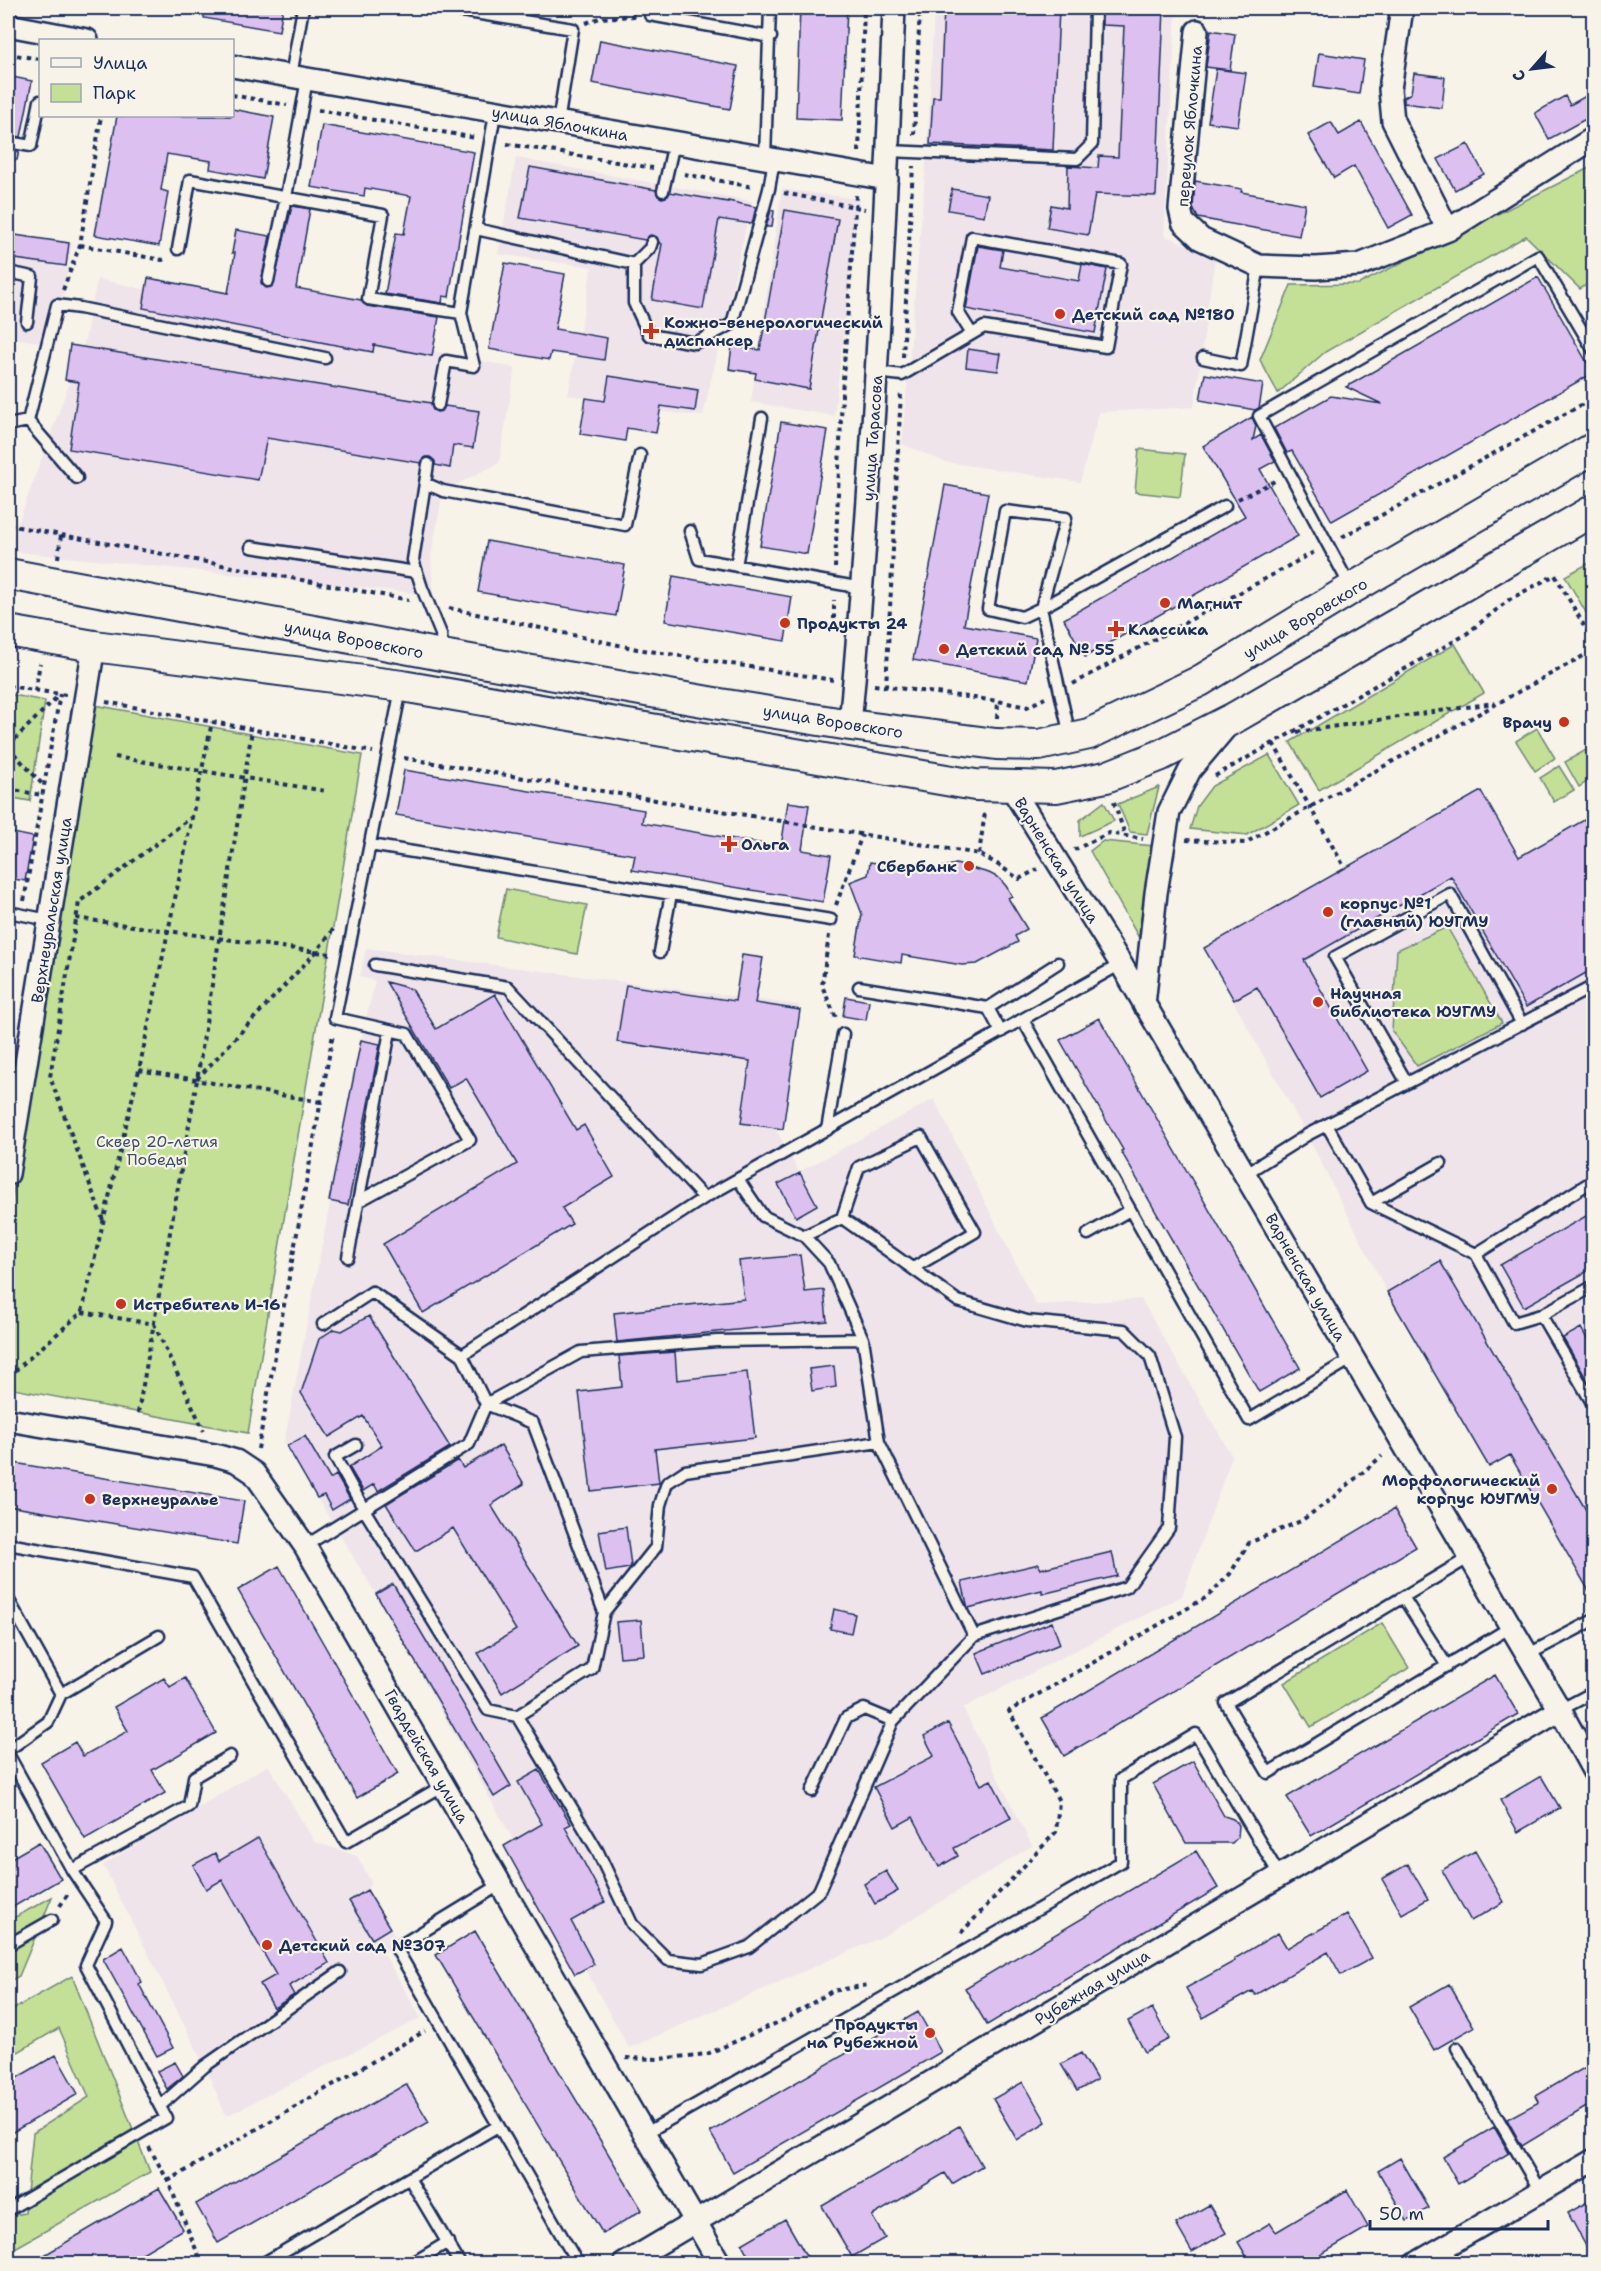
<svg xmlns="http://www.w3.org/2000/svg" width="1601" height="2271" viewBox="0 0 1601 2271" font-family="'Shantell Sans',sans-serif">
<rect width="100%" height="100%" fill="#f7f3e8"/>
<filter id="ink" filterUnits="userSpaceOnUse"><feTurbulence type="fractalNoise" baseFrequency=".0167" numOctaves="2"/><feDisplacementMap in="SourceGraphic" scale="12" xChannelSelector="R" yChannelSelector="G"/><feConvolveMatrix kernelMatrix="1 2 1 2 8 2 1 2 1" color-interpolation-filters="sRGB"/></filter>
<g filter="url(#ink)">
<path fill="#efe4ea" d="M934,8H1206L1205,16L1176,11L1164,235L1215,257L1194,407L1099,412L1080,482L945,462L902,444L927,153Z
M516,158L752,201L703,416L679,414L568,395L592,267L498,254Z
M782,189L859,199L834,416L751,402Z
M8,239L72,243L55,345L8,337Z
M97,279L515,368L499,463L443,491L431,556L433,595L8,551L85,340Z
M1481,791L1510,843L1516,859L1593,815V1574L1583,1580L1510,1456L1489,1467L1387,1292L1307,1135L1204,948Z
M366,948L799,1005L777,1132L799,1172L934,1099L1036,1305L1141,1299L1232,1456L1182,1596L963,1708L1032,1846L884,1936L629,2048L376,1594L284,1444L361,1040L375,981L360,977Z
M268,1765L315,1842L357,1856L371,1882L367,1890L396,1937L384,1954L421,2018L226,2116L205,2066L103,1865Z"/>
<path fill="#c4df96" stroke="#70877a" stroke-width="1.5" d="M1593,166V280L1580,289L1526,236L1325,352L1278,393L1260,360L1291,285L1359,284Z
M1139,449L1185,454L1180,497L1135,492Z
M1593,561L1594,622L1592,623L1565,576Z
M1455,644L1484,693L1319,790L1290,742Z
M8,694L45,701L30,801L8,797Z
M95,705L362,755L248,1433L8,1388V1223Z
M1537,728L1555,758L1535,771L1516,741Z
M1593,746V778L1579,787L1565,762Z
M1269,755L1299,805L1247,835L1190,829L1197,806L1212,786Z
M1559,766L1574,790L1554,802L1540,778Z
M1159,787L1147,834L1130,832L1118,804Z
M1104,802L1114,821L1080,836V820Z
M1103,841L1154,846L1143,945L1090,851Z
M506,889L587,905L577,954L496,937Z
M1447,927L1502,1023L1417,1066L1392,1031L1397,950Z
M1382,1623L1409,1668L1311,1727L1284,1683Z
M52,1897L19,1976L8,1982V1921Z
M72,1976L150,2172L8,2252V2216L25,2213L33,2133L89,2097L59,2028L8,2058V2012Z"/>
<path fill="#dcc1f0" stroke="#1b2f5e" stroke-width="1.5" d="M205,8H283L279,31L204,18Z
M800,8H847L842,120L796,118Z
M944,8H1059L1053,150L930,144L933,97H940Z
M1102,8H1164L1156,196L1095,194L1088,235L1047,228L1051,205L1067,208L1068,166L1098,168L1099,156L1118,157L1124,26L1102,25Z
M1211,30L1235,34L1230,70L1206,67Z
M600,40L738,66L730,109L592,83Z
M1319,53L1364,60L1359,94L1314,87Z
M1216,69L1246,73L1238,126L1208,122Z
M1414,73L1445,77L1442,108L1404,103V97L1411,93Z
M8,76L32,81L21,137L8,135Z
M1593,92V115L1549,139L1535,113L1565,96L1570,105Z
M232,109L274,117L263,179L210,169L211,161L167,154L161,190L168,192L159,246L95,235L117,116H232Z
M1331,122L1339,135L1361,122L1412,215L1388,228L1354,166L1334,178L1308,135Z
M322,125L474,152L449,297L443,296L442,303L385,294L396,233L404,234L411,196L365,188L364,196L311,187Z
M1468,144L1484,174L1455,190L1438,159Z
M8,150L19,151L17,160L8,159Z
M530,167L656,190L658,196L662,198L668,196L670,192L728,202V201L756,207L752,224L719,219L703,309L652,300L662,244L659,243L657,237L650,235L645,240L520,218Z
M1195,181L1242,189L1241,192L1305,204L1299,236L1198,218L1193,208Z
M952,189L988,195L984,216L948,210Z
M292,206L310,209L296,288L361,300L367,306L439,317L432,356L374,345L373,352L143,308L148,278L228,293L235,253H232L236,230L270,236L261,283L266,288L273,286Z
M771,210L774,211L772,227H766Z
M785,210L838,219L809,389L755,379L756,373L729,369L732,346L760,350Z
M8,234L69,243L66,266L8,258Z
M978,246L1003,250L1000,267L1079,281L1082,264L1107,269L1095,333L966,309Z
M505,263L565,274L555,329L607,338L604,360L551,352L549,360L489,349Z
M1538,277L1593,373L1332,521L1292,451L1287,453L1274,428L1331,396L1382,404L1346,387Z
M70,345L431,403L433,410L437,412L443,410L445,406L479,411L473,448L453,445L450,468L435,465V461L430,457H425L421,463L267,438L258,480L69,449L79,382L65,380Z
M968,349L1001,354L998,371L966,367Z
M1205,374L1263,384L1259,408L1255,410L1200,400Z
M609,376L698,390L695,411L661,406L656,433L627,428L625,441L580,434L586,398L605,401Z
M1252,417L1256,426L1253,440L1261,435L1275,461L1260,469L1298,536L1085,657L1064,619L1245,516L1203,446Z
M781,422L828,430L807,554L760,546Z
M945,485L988,493L964,625L1036,638L1028,681L913,660Z
M487,541L625,565L616,616L478,592Z
M673,576L792,597L785,641L665,621Z
M404,770L644,810L642,823L781,847L788,802L809,805L802,850L831,855L823,902L632,870L635,855L396,815Z
M1481,791L1519,857L1593,815V969L1526,1007L1451,876L1304,960L1367,1071L1320,1098L1257,987L1234,1000L1204,948Z
M8,832L33,837L25,881L8,878Z
M870,862L927,871L956,864L989,873L999,878L1006,886L1012,896L1008,898L1027,929L1015,936L1018,942L977,964L962,965L902,955L901,963L855,955L862,914L850,882L868,875Z
M742,955L763,958L755,1003L800,1010L783,1129L741,1123L750,1061L617,1042L626,985L735,1001Z
M386,982L412,989L436,1029L495,994L576,1130L584,1125L614,1177L562,1208L572,1224L423,1313L383,1244L517,1164L466,1078L449,1088Z
M846,997L869,1001L866,1020L843,1016Z
M1099,1018L1300,1368L1259,1392L1121,1151L1123,1150L1060,1040Z
M361,1040L380,1044L348,1205L329,1201Z
M800,1173L817,1205L796,1217L778,1184Z
M1593,1212V1268L1524,1307L1500,1265Z
M800,1255L805,1292L824,1290L827,1321L617,1342L614,1313L744,1299L739,1261Z
M1440,1261L1593,1522V1598L1510,1455L1489,1467L1387,1292Z
M369,1316L450,1447L378,1491L374,1484L363,1491L349,1467L382,1446L363,1416L329,1437L301,1393L319,1339L334,1329L342,1331Z
M1581,1328L1593,1350V1390L1563,1338Z
M675,1352L677,1380L747,1372L755,1438L655,1449L659,1483L591,1491L579,1392L622,1387L619,1356Z
M834,1366L836,1387L812,1391L809,1369Z
M305,1436L330,1479L336,1475L350,1499L332,1510L324,1495L317,1498L287,1446Z
M501,1445L524,1484L491,1505L578,1646L502,1693L478,1653L516,1630L453,1528L416,1551L386,1504L458,1460L463,1468Z
M8,1462L244,1501L237,1544L8,1506Z
M1394,1509L1416,1547L1064,1756L1042,1718Z
M626,1527L631,1566L629,1568L606,1572L599,1531Z
M1112,1552L1117,1576L1042,1594V1590L968,1608L967,1604L962,1582L1039,1564L1040,1569Z
M279,1566L398,1774L357,1798L238,1590Z
M393,1584L511,1786L494,1797L376,1594Z
M834,1609L855,1614L851,1633L830,1629Z
M641,1620L644,1655L620,1657L616,1622Z
M1052,1622L1060,1644L985,1674L976,1653Z
M1495,1675L1518,1714L1311,1836L1287,1797Z
M164,1678L170,1687L185,1678L216,1733L152,1770L165,1793L85,1839L41,1762L75,1742L83,1756L128,1731L114,1707Z
M948,1723L981,1785L991,1780L1011,1818L954,1848L958,1856L939,1867L913,1817L895,1827L874,1787L934,1756L924,1736Z
M1193,1761L1224,1816L1233,1819L1239,1825L1238,1837L1232,1843H1186L1153,1784Z
M539,1770L571,1824L565,1827L605,1902L571,1921L594,1964L575,1974L504,1846L542,1824L518,1782Z
M1541,1776L1560,1808L1518,1832L1500,1800Z
M258,1838L329,1963L289,1986L294,1995L274,2008L260,1984L276,1975L222,1880L206,1889L193,1865L215,1853L219,1861Z
M39,1842L61,1879L8,1910V1860Z
M1196,1851L1218,1888L987,2025L965,1988Z
M1475,1851L1504,1902L1471,1921L1442,1870Z
M1408,1864L1428,1899L1402,1914L1382,1879Z
M886,1871L898,1891L875,1904L864,1884Z
M367,1890L390,1928L372,1939L349,1901Z
M1347,1914L1372,1958L1341,1975L1328,1952L1255,1995L1252,1991L1203,2018L1186,1988L1235,1961L1234,1959L1278,1933L1287,1948Z
M475,1931L642,2210L603,2234L436,1955Z
M123,1947L142,1982L139,1984L173,2048L157,2056L103,1959Z
M1449,1984L1474,2027L1434,2050L1409,2007Z
M1152,2008L1169,2039L1145,2052L1128,2021Z
M918,2012L941,2052L733,2172L710,2132Z
M1081,2053L1097,2080L1077,2091L1061,2064Z
M56,2055L78,2094L8,2135V2083Z
M175,2062L183,2076L167,2089L157,2071Z
M1584,2068L1593,2084V2103L1522,2146L1507,2119L1539,2102L1536,2096Z
M1023,2082L1046,2122L1017,2140L993,2099Z
M406,2084L429,2122L218,2243L196,2204Z
M959,2126L982,2166L952,2184L945,2173L872,2216L885,2238L852,2257L822,2206Z
M1494,2127L1509,2153L1458,2184L1443,2157Z
M1400,2158L1429,2208L1407,2221L1378,2171Z
M159,2188L183,2229L124,2264H29Z
M1347,2190L1368,2227L1305,2264H1251L1238,2242L1270,2223L1276,2232Z
M1593,2199V2259L1568,2213Z
M1209,2205L1226,2233L1192,2252L1176,2224Z
M785,2219L811,2264H753L742,2244Z"/>
<g fill="none" stroke-linecap="round" stroke-linejoin="round">
<g stroke="#1b2f5e" stroke-width="15">
<path id="lane" d="M443,8L573,29L558,123
M651,8L650,15L771,37
M291,76L303,8
M8,142L31,146L40,101
M888,151L1077,159L1092,144L1095,8
M765,158L770,8
M663,191L674,143
M476,229L634,264V303L649,335L695,343L732,324L769,189L774,160
M178,249L190,180L383,215L368,299L461,313L495,113
M634,264L650,248L652,242
M8,272L32,277L27,322
M268,281L286,197L307,79
M1203,358L1241,366L1259,266
M876,372L902,375L984,327L1106,347L1121,264L972,237L958,312L972,334
M438,405L446,361L474,366L461,313
M28,421L57,305L80,308L325,358
M8,425L28,421L77,478
M428,464L413,560L422,588L441,634L442,652
M425,483L443,491L625,525L640,455
M690,531L699,559L862,588
M251,547L416,572
M736,566L762,418
M1350,586L1259,416L1538,256L1594,351
M1070,736L1041,608L1066,518L1005,511L988,609L1022,617L1041,608L1225,506
M370,845L831,920
M8,912L49,920
M660,952L671,894
M375,965L508,987L704,1198
M859,987L988,1008L1058,963
M988,1008L1001,1032
M1023,1020L1249,1420L1353,1358
M1407,1083L1335,957L1450,894L1522,1024
M1327,1125L1371,1203L1476,1254
M827,1130L843,1034
M1245,1174L1307,1135L1594,986
M738,1179L763,1216L804,1236L829,1263L863,1339L879,1442L974,1636
M359,1201L470,1140L407,1034L335,1018L401,689
M1371,1203L1441,1163
M842,1218L859,1167L921,1137L975,1232L913,1268
M1088,1234L1130,1210
M348,1257L390,1031
M1594,1286L1541,1315L1594,1406
M1541,1315L1514,1323L1476,1254L1594,1180
M323,1324L372,1292L462,1355L486,1404L533,1423L604,1612L592,1669L517,1716L597,1850L632,1924L668,1960L702,1964L749,1947L819,1891L893,1721L974,1636L1127,1587L1169,1528L1175,1437L1150,1356L1124,1330L1027,1321L958,1301L842,1218L804,1236
M462,1355L704,1198L1121,964
M356,1445L335,1457L365,1511L488,1710L517,1716
M8,1544L193,1577L346,1842L444,1785
M305,1546L469,1444L486,1404L581,1352L717,1341L863,1339
M1470,1557L1226,1703L1268,1773L1511,1627
M1403,1597L1447,1666
M8,1599L61,1694L48,1722L8,1750
M604,1612L656,1547L660,1505L667,1483L685,1471L879,1442
M1527,1655L1594,1620
M61,1694L159,1636
M1560,1710L1594,1692
M8,1754L72,1870L106,1921L86,1965L166,2118L8,2210
M812,1791L846,1718L864,1709L893,1721
M72,1870L189,1806L194,1777L230,1756
M501,1884L396,1948L578,2264
M8,1945L52,1920
M1457,2048L1540,2191
M160,2106L205,2066L340,1972
M646,2133L1121,1862V1779L1196,1734L1280,1876
M409,2178L460,2264
M1445,2246L1455,2264
M262,2264L498,2126
M411,2264L448,2242"/>
</g>
<g stroke="#1b2f5e" stroke-width="26">
<path id="street" d="M1402,8L1390,89L1393,121L1448,230
M8,25L87,40
M1197,31L1180,209L1183,222L1201,239L1259,266L1316,268L1359,265L1448,230L1594,138
M232,66L887,179
M850,725C872,486 884,247 894,8
M1011,787L1121,964L1560,1710L1594,1772
M1144,1005L1156,893L1169,812L1190,770L1227,726
M8,1174L94,646
M8,1420L215,1455L236,1461L254,1473L305,1546L720,2264
M624,2264L1560,1710
M1415,2264L1594,2160"/>
</g>
<g stroke="#1b2f5e" stroke-width="34">
<path id="secondary" d="M8,574L442,655L720,704L850,725L996,744L1039,745L1089,734L1200,681L1351,589L1594,448
M8,631L94,646L402,686L975,785L1056,787L1106,777L1159,756L1234,718L1594,510"/>
</g>
<path stroke="#1b2f5e" stroke-width="4" stroke-dasharray="4.5 4.5" stroke-linecap="butt" d="M586,23L600,18L635,16
M8,54L40,59
M232,95L287,105
M318,110L476,138
M914,135L920,8
M507,144L653,168
M859,152L864,8
M684,174L753,187
M784,193L865,209
M80,245L162,260L165,259
M63,290L80,245L101,116
M1586,306L1594,302
M903,357L913,166
M1238,499L1277,480
M8,525L409,600
M1342,537L1594,398
M58,558L61,535
M835,568L842,394L856,195
M449,608L637,649L833,680
M834,628V600
M1073,684L1314,552
M874,685L998,701L1027,707L1045,698
M8,686L66,695
M886,687L901,391
M35,691L40,663
M106,702L373,752
M997,718L998,701
M1297,732L1494,703
M1273,743L1345,868
M8,746L59,695
M8,747L44,786
M115,757L326,791
M404,758L979,854L997,864L1019,879L1038,869
M1215,776L1465,635L1510,599L1555,575L1594,643
M8,789L42,795
M1114,802L1125,835
M1186,840L1245,843L1594,650
M1074,850L1109,833L1143,839
M979,854L985,812
M24,901L60,694
M836,905L862,835
M76,918L331,954
M829,935L822,986L837,1020
M139,1070L321,1102
M197,1079L316,952L335,927
M103,1220L50,1077L79,902L193,816
M82,1312L154,1324L204,1431
M8,1377L82,1312L139,1070L212,722
M138,1413L197,1080L252,730
M258,1449L333,1034
M60,1906L69,1892
M961,1933L1056,1832L1059,1801L1009,1711L1207,1597L1230,1574L1249,1543L1301,1521L1330,1500L1382,1456
M626,2058L659,2059L707,2054L788,2018L832,1991L868,1985
M149,2147L168,2181L202,2264
M168,2181L425,2031"/>
<use href="#lane" stroke="#f7f3e8" stroke-width="10"/>
<use href="#street" stroke="#f7f3e8" stroke-width="21"/>
<use href="#secondary" stroke="#f7f3e8" stroke-width="30"/>
</g>
</g>
<g fill="#c8321e" stroke="#f7f3e8" stroke-width="2">
<circle cx="1060" cy="314" r="6"/>
<path d="M648 322h6v6h6v6h-6v6h-6v-6h-6v-6h6z"/>
<circle cx="1165" cy="603" r="6"/>
<circle cx="785" cy="623" r="6"/>
<path d="M1113 620h6v6h6v6h-6v6h-6v-6h-6v-6h6z"/>
<circle cx="944" cy="649" r="6"/>
<circle cx="1564" cy="722" r="6"/>
<path d="M726 835h6v6h6v6h-6v6h-6v-6h-6v-6h6z"/>
<circle cx="969" cy="866" r="6"/>
<circle cx="1328" cy="912" r="6"/>
<circle cx="1318" cy="1002" r="6"/>
<circle cx="121" cy="1304" r="6"/>
<circle cx="1552" cy="1489" r="6"/>
<circle cx="90" cy="1499" r="6"/>
<circle cx="267" cy="1945" r="6"/>
<circle cx="930" cy="2033" r="6"/>
</g>
<g text-anchor="middle" stroke-width="4.5" stroke-linejoin="round" paint-order="stroke">
<g font-size="16" fill="#1b2f5e" stroke="#f7f3e8">
<text transform="translate(560 123) rotate(10)" y="6">улица Яблочкина</text>
<text transform="translate(1189 126) rotate(-85)" y="6">переулок Яблочкина</text>
<text transform="translate(872 438) rotate(-86)" y="6">улица Тарасова</text>
<text transform="translate(1305 618) rotate(-31)" y="6">улица Воровского</text>
<text transform="translate(354 639) rotate(11)" y="6">улица Воровского</text>
<text transform="translate(833 721) rotate(9)" y="6">улица Воровского</text>
<text transform="translate(1057 860) rotate(58)" y="6">Варненская улица</text>
<text transform="translate(51 910) rotate(-81)" y="6">Верхнеуральская улица</text>
<text transform="translate(1306 1277) rotate(60)" y="6">Варненская улица</text>
<text transform="translate(427 1756) rotate(60)" y="6">Гвардейская улица</text>
<text transform="translate(1092 1987) rotate(-31)" y="6">Рубежная улица</text>
</g>
<g font-size="16" font-weight="bold" fill="#1b2f5e" stroke="#f7f3e8" text-anchor="start">
<text x="1072" y="320">Детский сад №180</text>
<text x="664" y="328">Кожно-венерологический<tspan x="664" dy="18">диспансер</tspan></text>
<text x="1177" y="609">Магнит</text>
<text x="797" y="629">Продукты 24</text>
<text x="1128" y="635">Классика</text>
<text x="956" y="655">Детский сад № 55</text>
<text x="1552" y="728" text-anchor="end">Врачу</text>
<text x="741" y="850">Ольга</text>
<text x="957" y="872" text-anchor="end">Сбербанк</text>
<text x="1340" y="909">корпус №1<tspan x="1340" dy="18">(главный) ЮУГМУ</tspan></text>
<text x="1330" y="999">Научная<tspan x="1330" dy="18">библиотека ЮУГМУ</tspan></text>
<text x="133" y="1310">Истребитель И-16</text>
<text x="1540" y="1486" text-anchor="end">Морфологический<tspan x="1540" dy="18">корпус ЮУГМУ</tspan></text>
<text x="102" y="1505">Верхнеуралье</text>
<text x="279" y="1951">Детский сад №307</text>
<text x="918" y="2030" text-anchor="end">Продукты<tspan x="918" dy="18">на Рубежной</tspan></text>
</g>
<g font-size="16" fill="#3d5269" stroke="#f7f3e8">
<text x="157" y="1147">Сквер 20-летия<tspan x="157" dy="18">Победы</tspan></text>
</g>
</g>
<rect width="1601" height="2271" fill="none" stroke="#f7f3e8" stroke-width="30"/>
<rect x="15" y="15" width="1571" height="2241" fill="none" stroke="#1b2f5e" stroke-width="2" filter="url(#ink)"/>
<rect x="39" y="39" width="195" height="78" fill="#f7f3e8" stroke="#9fa5b1" stroke-width="1.5"/>
<rect x="51" y="58" width="30" height="9" fill="#f7f3e8" stroke="#9fa5b1" stroke-width="1.5"/>
<text x="93" y="69" font-size="18" fill="#1b2f5e">Улица</text>
<rect x="51" y="84" width="30" height="18" fill="#c4df96" stroke="#9fa5b1" stroke-width="1.5"/>
<text x="93" y="99" font-size="18" fill="#1b2f5e">Парк</text>
<g transform="translate(1532 69) rotate(242)" stroke="#f7f3e8" stroke-width="4.5" paint-order="stroke">
<path d="M0-4.5L10 22L0 15L-10 22Z" fill="#1b2f5e"/>
<text y="-9" font-size="16" font-weight="bold" text-anchor="middle" fill="#1b2f5e">С</text>
</g>
<path d="M1370 2220v9h178v-9" fill="none" stroke="#1b2f5e" stroke-width="3"/>
<text x="1379" y="2220" font-size="18" fill="#1b2f5e" stroke="#f7f3e8" stroke-width="4.5" paint-order="stroke">50 m</text>
</svg>
